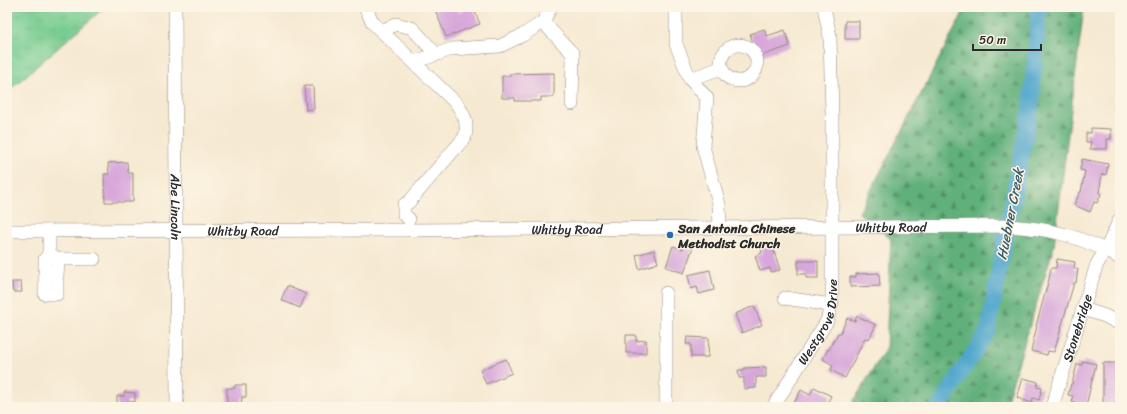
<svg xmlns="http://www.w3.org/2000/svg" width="1127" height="414" viewBox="0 0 1127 414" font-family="Sriracha,sans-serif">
<defs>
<pattern id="grass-tufts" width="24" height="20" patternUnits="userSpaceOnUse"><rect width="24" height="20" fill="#76cc90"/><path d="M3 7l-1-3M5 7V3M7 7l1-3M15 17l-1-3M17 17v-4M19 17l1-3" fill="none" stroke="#66af7c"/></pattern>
<pattern id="forest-firs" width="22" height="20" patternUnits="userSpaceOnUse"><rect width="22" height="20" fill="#60b07a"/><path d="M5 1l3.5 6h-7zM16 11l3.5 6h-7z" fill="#4f8f64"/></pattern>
</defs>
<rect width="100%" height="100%" fill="#fcf5e5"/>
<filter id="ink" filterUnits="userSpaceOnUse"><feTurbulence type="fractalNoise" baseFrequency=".025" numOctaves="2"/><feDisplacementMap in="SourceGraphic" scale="8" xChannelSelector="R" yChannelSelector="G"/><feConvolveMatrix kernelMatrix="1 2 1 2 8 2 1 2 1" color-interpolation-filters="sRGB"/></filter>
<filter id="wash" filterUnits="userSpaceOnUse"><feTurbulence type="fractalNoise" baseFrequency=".012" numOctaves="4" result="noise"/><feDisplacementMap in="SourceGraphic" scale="16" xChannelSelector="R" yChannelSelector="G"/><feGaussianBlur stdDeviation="0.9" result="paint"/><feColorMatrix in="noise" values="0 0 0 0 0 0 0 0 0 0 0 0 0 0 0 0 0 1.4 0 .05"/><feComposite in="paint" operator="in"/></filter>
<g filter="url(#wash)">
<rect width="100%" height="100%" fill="#f6e9d1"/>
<path fill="url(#grass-tufts)" stroke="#507c5e" d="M7,7H105L7,92Z"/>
<path fill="url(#forest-firs)" stroke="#466e52" d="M966,7H1084L1054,246L1005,407H850L886,348L891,239L859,213Z"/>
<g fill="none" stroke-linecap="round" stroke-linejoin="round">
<path stroke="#50a6cc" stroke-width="16" d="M939,407L988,331L1005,238L1031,106L1039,7"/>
</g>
<g id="blocks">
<path fill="#d7a6da" d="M434,7H457L459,12L473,7L480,24L446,37Z
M845,21H859V39H845Z
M764,29L767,36L785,30L790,46L758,57L750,34Z
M554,73V97H541V101H515V98H502V76H510V74Z
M304,86H313L314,109L306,110Z
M1091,128L1111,129V139H1107V149H1090L1091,142H1086V133H1091Z
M1082,159L1108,164L1106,175L1102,174L1099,193L1101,194L1097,203L1094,202L1090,212L1074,205L1080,192H1081L1085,171L1080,170Z
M127,162L128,173H133V202H105L104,174H109L108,163Z
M685,242L694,244L684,273L666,267L673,246L683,249Z
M772,245L780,270L771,272L770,268L760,271L755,256L762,253L761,249Z
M654,250L658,263L639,269L636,255Z
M1057,259L1075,262L1074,269H1078L1076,283H1074L1054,352L1048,351L1047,355L1031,351L1037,326H1036L1049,279L1051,268H1056Z
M798,261H818V278H806V274H798Z
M710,270L714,290L699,294L697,287L691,289L688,275Z
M879,273L880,286L850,287V277H856V274Z
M12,282H21L22,292H13Z
M287,286L306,294L300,308L281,300Z
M754,306L762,325L742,333L735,314Z
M857,316L876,325L869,339L865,338L845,378L831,370L833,365L823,359L828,349L829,350L838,333L840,334L847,318L855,321Z
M626,335H636V341L646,340V353H626Z
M687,337L709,338L708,357H691V344H686Z
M506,359L512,373L486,384L480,370Z
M1083,361L1096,364L1086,406L1072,402L1073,396L1068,395L1071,384H1072L1077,364L1082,365Z
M1103,363H1120V402H1115V407L1103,406Z
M766,367V377H756V388L744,389V378H739L738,370H744V368Z
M1023,378L1038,382L1037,387L1042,388L1039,400L1033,398L1032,403L1017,398Z
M235,385H246V397H242L241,406H227V388H235Z
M814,387L831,396L825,407H792L801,390L810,395Z
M124,392L135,393V402L127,401V407H117V396H124Z"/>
</g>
</g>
<g filter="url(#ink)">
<use href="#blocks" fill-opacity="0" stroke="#908a7e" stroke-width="1"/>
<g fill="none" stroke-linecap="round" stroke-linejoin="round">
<g stroke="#908a7e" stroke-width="14">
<g id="minor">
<path id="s1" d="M175,7L177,407"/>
<path d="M365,7L373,23L457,104C465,117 468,121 465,137L409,202L404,205V215L409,219"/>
<path d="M551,7L543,22L573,54L572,104"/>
<path d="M674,7L676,13V44L690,79L707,98L703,146L719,204L720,228"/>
<path d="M382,31L396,24L412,28L436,54"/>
<circle cx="739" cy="63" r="18"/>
<path d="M414,62L452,49L500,46L523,35L543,22"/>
<path d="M690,79L721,68"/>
<path id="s2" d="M7,231L409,230L1008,226C1049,228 1084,237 1120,258"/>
<path d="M49,231V254L45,259V294H57V283"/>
<path d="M49,254L58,259H94"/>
<path d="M57,276L58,259"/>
<path d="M666,293V407"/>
<path d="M785,298L831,305"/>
<path d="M1083,309L1105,316L1120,324"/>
<path id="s3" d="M773,407L827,321L832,301V113L830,37L824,7"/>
<path id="s4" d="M1052,407L1097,264L1106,250L1120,219"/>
</g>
</g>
<use href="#minor" stroke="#fff" stroke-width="13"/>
</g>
</g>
<circle fill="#1f6fb2" stroke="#fcf5e5" stroke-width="1.5" cx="670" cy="235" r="4"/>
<g text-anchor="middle" stroke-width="3" stroke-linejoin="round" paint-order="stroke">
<g font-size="13" fill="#2b2b2b" stroke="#fcf5e5">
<text dy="5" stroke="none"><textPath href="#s1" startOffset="200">Abe Lincoln</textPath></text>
<text dy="5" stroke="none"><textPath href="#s2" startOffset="884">Whitby Road</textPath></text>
<text dy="5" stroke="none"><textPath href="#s2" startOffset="560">Whitby Road</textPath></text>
<text dy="5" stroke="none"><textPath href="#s2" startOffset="236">Whitby Road</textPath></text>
<text dy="5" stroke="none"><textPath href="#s3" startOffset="98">Westgrove Drive</textPath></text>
<text dy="5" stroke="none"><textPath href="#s4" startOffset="83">Stonebridge</textPath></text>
</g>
<g font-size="13" font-weight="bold" fill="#2b2b2b" stroke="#fcf5e5" text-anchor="start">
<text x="678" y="233">San Antonio Chinese<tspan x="678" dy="15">Methodist Church</tspan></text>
</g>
<g font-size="14" font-style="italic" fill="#3a5c6b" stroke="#fcf5e5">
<text transform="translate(1010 214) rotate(-79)" y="5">Huebner Creek</text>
</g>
</g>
<rect width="1127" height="414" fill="none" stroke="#fcf5e5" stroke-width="24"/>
<path d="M973 44v6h68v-6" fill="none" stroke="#2b2b2b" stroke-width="2"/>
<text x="979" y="44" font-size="12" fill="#2b2b2b" stroke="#fcf5e5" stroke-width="3" paint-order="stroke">50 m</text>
</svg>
